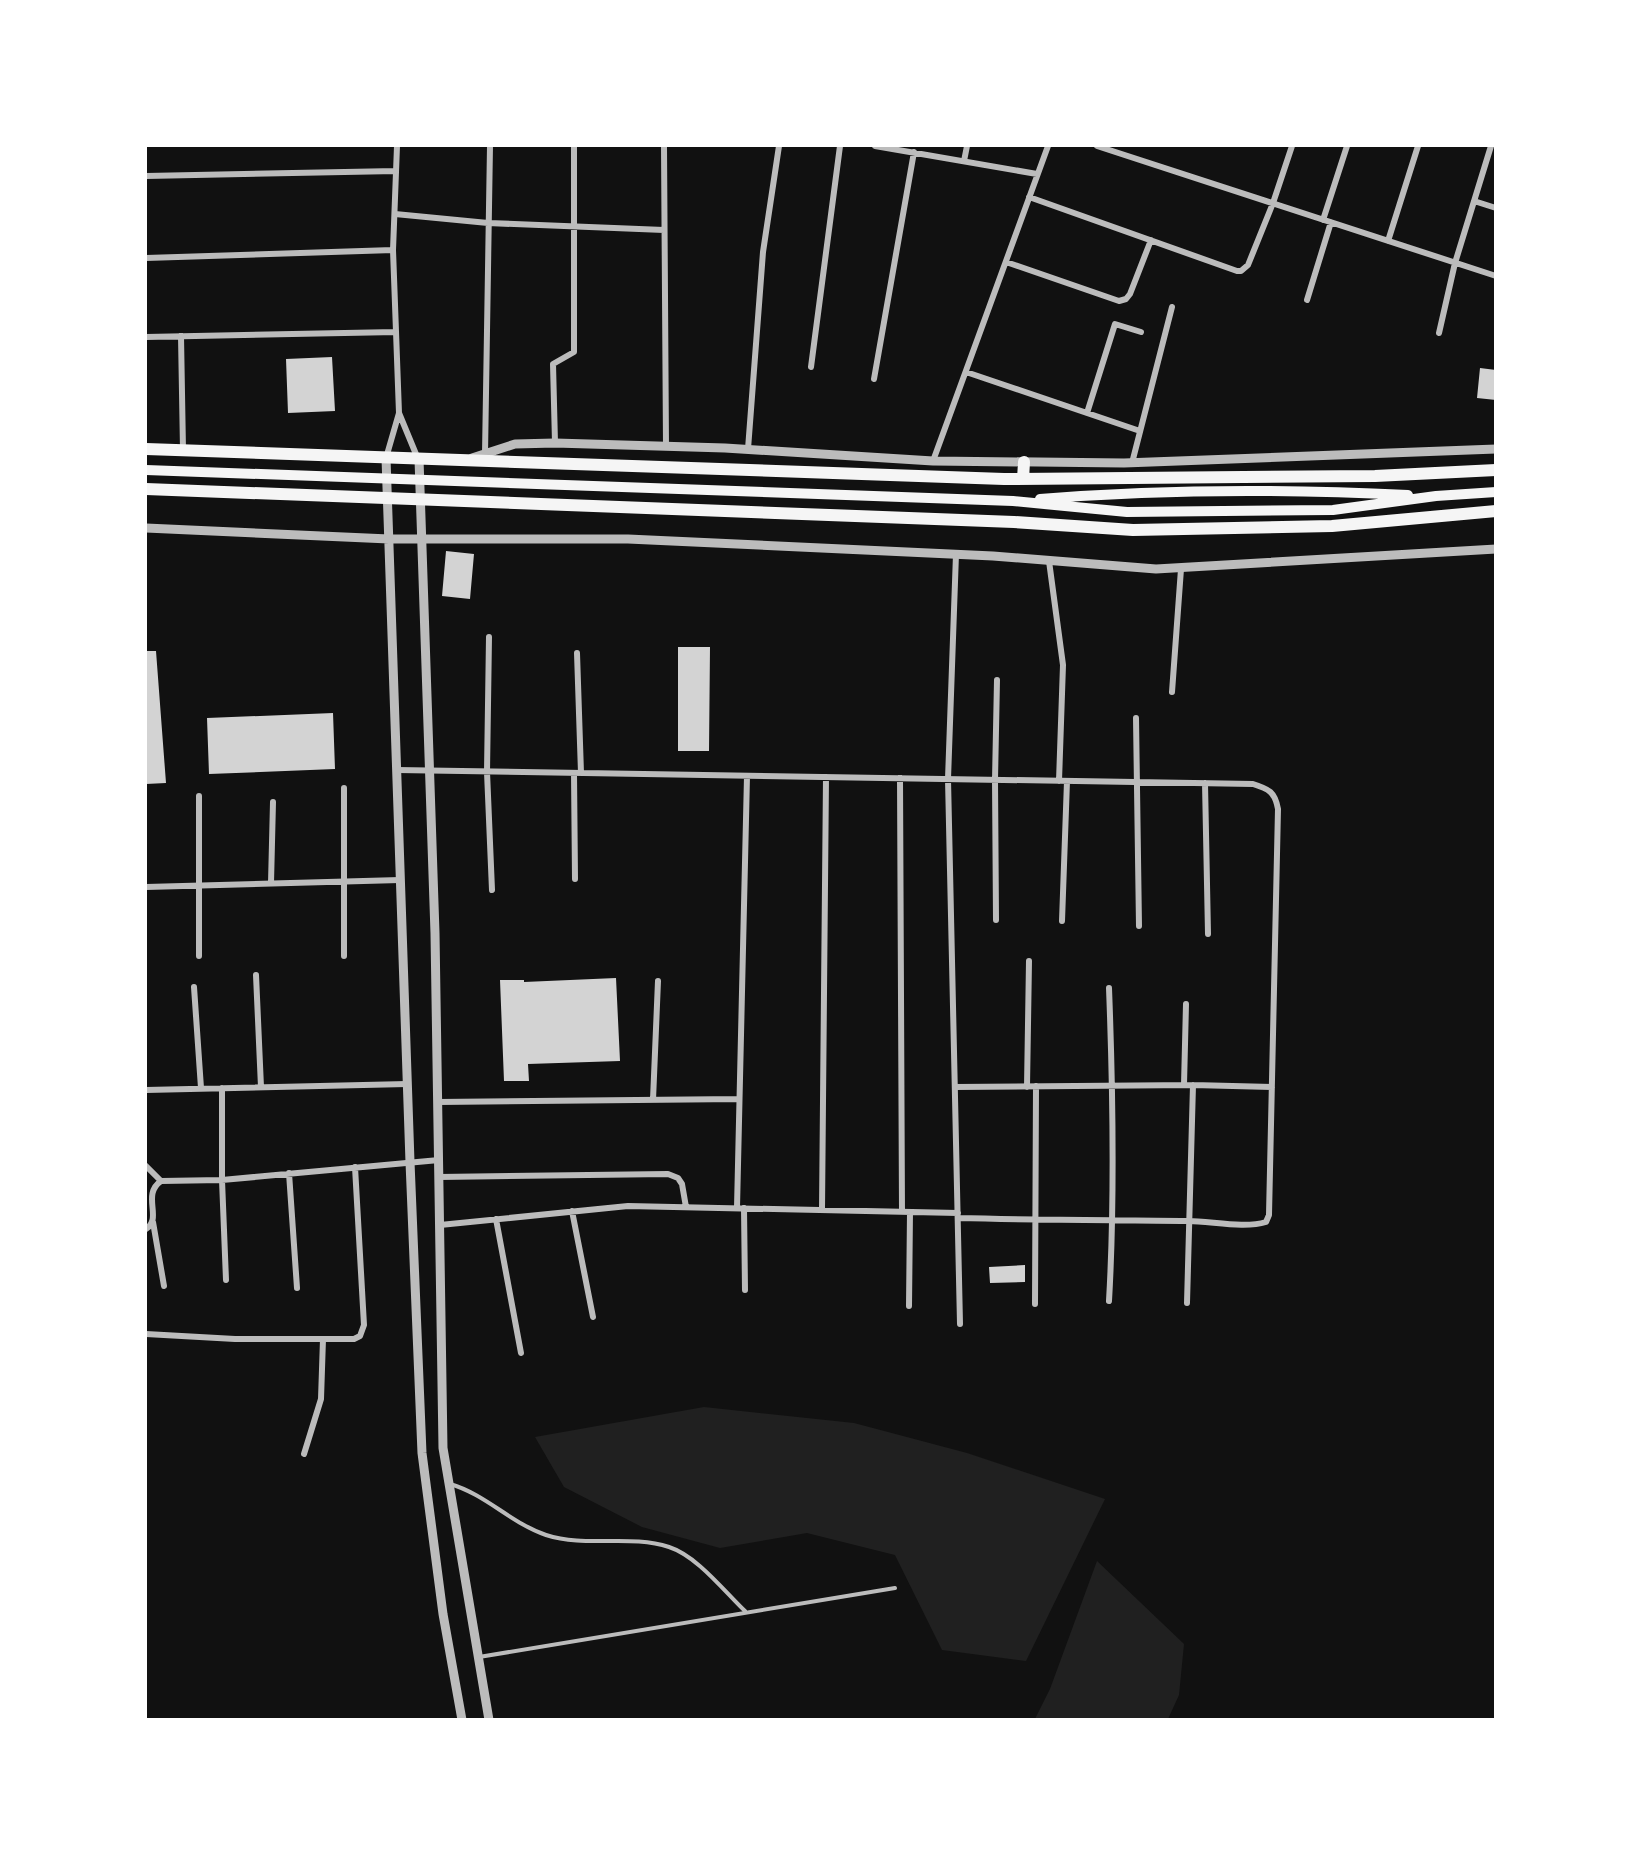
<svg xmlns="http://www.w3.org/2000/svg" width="1641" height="1865" viewBox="0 0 1641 1865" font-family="'PT Sans',sans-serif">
<rect width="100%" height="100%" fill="#111"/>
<path fill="#202020" d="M704,1407L854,1423L967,1453L1105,1499L1026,1661L942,1650L895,1555L807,1533L720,1548L642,1527L564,1487L535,1437Z
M1097,1561L1184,1644L1179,1695L1168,1719H1035L1050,1689Z"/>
<path fill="#d3d3d3" d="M332,357L335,411L288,413L286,359Z
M1480,368L1496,370V400L1477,398Z
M446,551L474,554L470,599L442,596Z
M678,647H710L709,751H678Z
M146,651H156L166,783L146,784Z
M333,713L335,769L209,774L207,718Z
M616,978L620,1061L528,1064L529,1081H504L500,980H524V982Z
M1025,1265V1282L990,1283L989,1267Z"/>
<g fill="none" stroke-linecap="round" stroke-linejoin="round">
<path stroke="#bcbcbc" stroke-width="4" d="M450,1484C485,1494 511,1523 546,1535C586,1548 630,1534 669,1547C697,1556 724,1591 745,1611
M479,1657L895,1588"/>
<path stroke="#bcbcbc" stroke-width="6" d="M664,146L666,446
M875,146L1037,174
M1097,146L1496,276
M964,161L967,146
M146,176L396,171
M1029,197L1237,271H1241L1248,265L1273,203L1292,146
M1474,201L1496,208
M395,214L488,223L664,230
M1323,220L1347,146
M1388,241L1418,146
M146,258L393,250
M1006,262L1119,301L1126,299L1130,294L1151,240
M1307,300L1331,222
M1439,333L1455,263L1491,146
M181,336L183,450
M146,337L396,332
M811,367L840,146
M966,372L1140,431
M874,379L914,152
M399,413L418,459
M1087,413L1115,324L1141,332
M555,443L553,364L574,352V146
M748,449L763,252L779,146
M485,454L490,146
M386,458L399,413L393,250L397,146
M933,461L1048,146
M1132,463L1172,307
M956,554L948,779L960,1324
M1049,561L1063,665L1059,781
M489,637L487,772L492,890
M577,653L581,773
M1172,692L1181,569
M1136,718L1139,926
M397,770L1253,784C1269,789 1275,792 1278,809L1269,1215L1266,1222C1244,1229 1211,1221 1188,1221C1111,1220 1034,1220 958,1218
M574,773L575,879
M900,778L902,1212
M1205,783L1208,934
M199,796V956
M271,883L273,802
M146,887L400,880
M996,920L995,780L997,680
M1062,921L1067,781
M344,956V788
M256,975L261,1087
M194,987L201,1088
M1109,988C1113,1092 1115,1197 1109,1301
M1184,1085L1186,1004
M955,1087L1193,1085L1272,1087
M1027,1087L1029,961
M222,1088V1180L226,1280
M146,1090L407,1084
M653,1100L658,981
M438,1102L739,1099
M146,1166L161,1181
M289,1173L297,1288
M439,1177L668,1174L678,1178L682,1184L686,1207
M737,1208L747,776
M744,1208L745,1290
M822,1210L826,777
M572,1211L593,1317
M496,1219L521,1353
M153,1222L164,1286
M440,1225L628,1206L958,1213
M146,1229C163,1218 141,1195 161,1181L222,1180L439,1160
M1187,1303L1193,1085
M1035,1304L1036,1086
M909,1306L910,1212
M146,1334L235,1339H354L360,1336L364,1325L355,1167
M304,1454L321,1399L323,1339"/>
<path stroke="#bcbcbc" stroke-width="9" d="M386,458L410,1162L422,1453L443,1614L462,1720
M472,458L515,444L555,443L725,448L933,461L1124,463L1496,449
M419,459L435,933L443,1448L489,1720
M146,528L389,539H628L993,556L1156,569L1496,549"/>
<path stroke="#f5f5f5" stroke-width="10" d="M146,470L1013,501L1127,512L1333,510L1436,496L1496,492
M1040,499C1162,489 1286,489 1408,495"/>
<path stroke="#f5f5f5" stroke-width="12" d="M146,449L1004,479L1375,476L1496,470
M1023,479L1024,462
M146,489L1014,522L1133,530L1332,526L1496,511"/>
</g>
<rect width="1641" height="1865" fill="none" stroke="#ffffff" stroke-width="294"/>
</svg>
